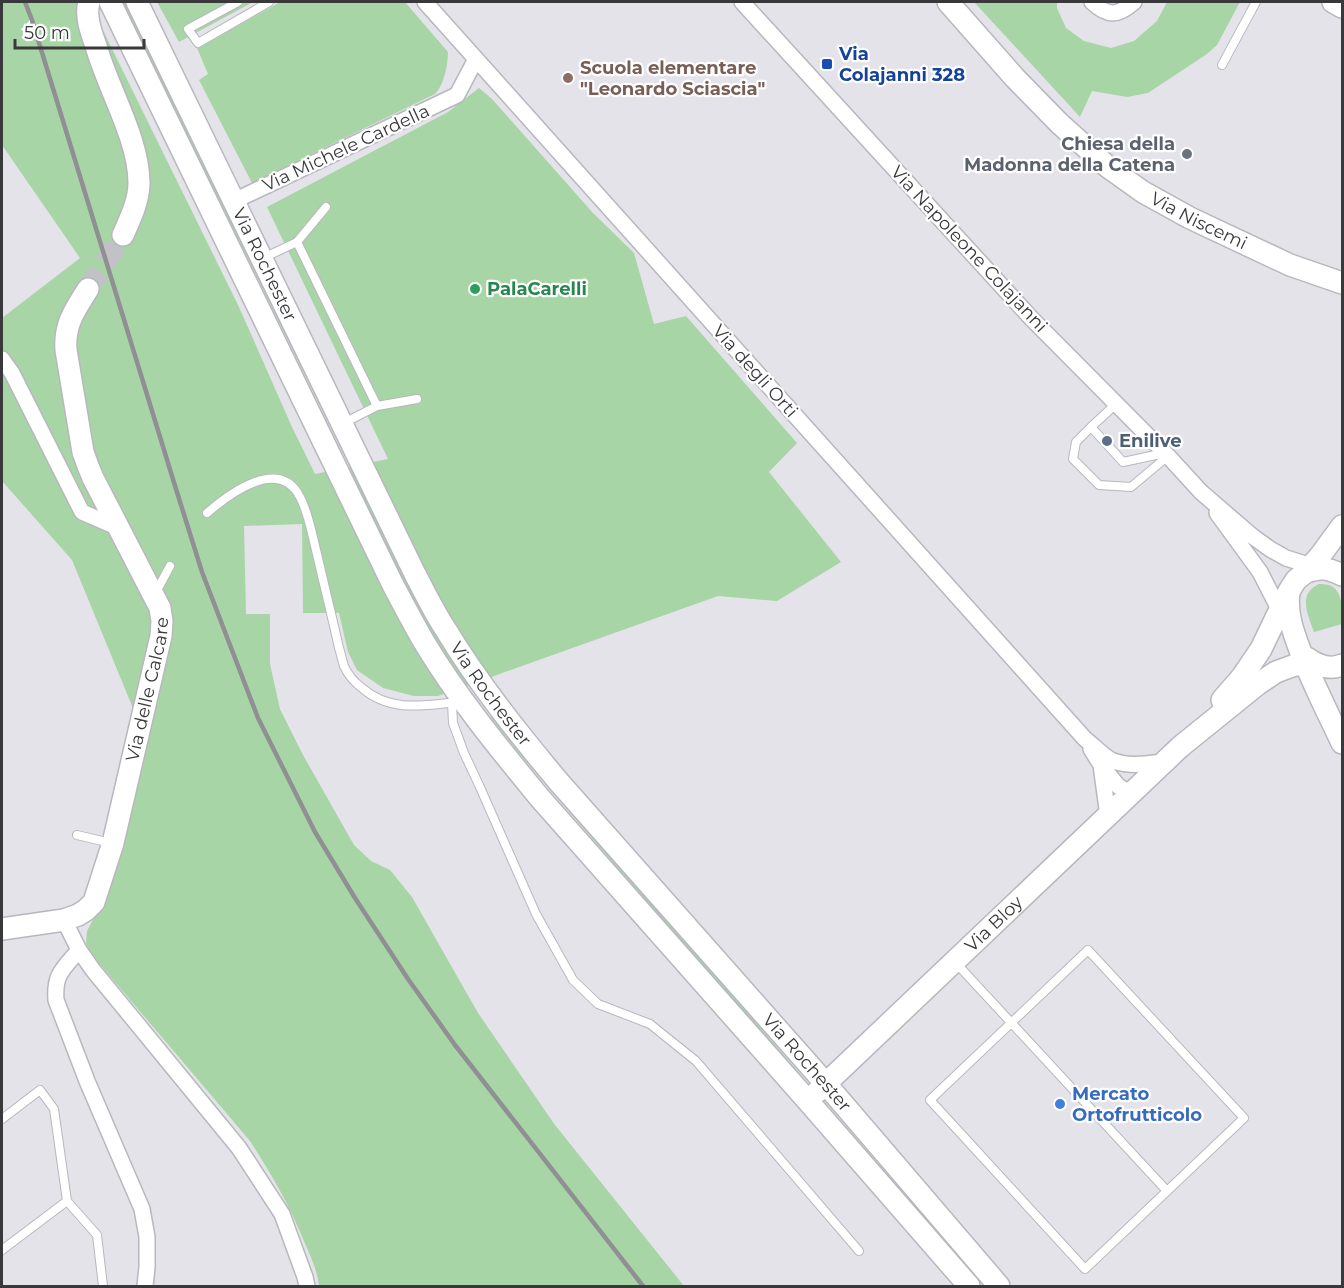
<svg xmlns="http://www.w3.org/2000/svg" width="1344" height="1288" viewBox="0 0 1344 1288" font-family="Montserrat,sans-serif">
<rect width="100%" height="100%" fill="#e4e3ea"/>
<path fill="#a8d5a5" d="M2,2H89L239,307L292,427L315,474L350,467L122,2H125L353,466L388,459L267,207L448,112L479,88L492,99L593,213L634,253L654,324L686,316L797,443L769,472L841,562L777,601L718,596L438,696H414L383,688L357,670L348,652L339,613H303L302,524L244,526L246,614H270V664L280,709L303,755L354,845L371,861L390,870L412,897L478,1013L555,1125L684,1286H319C317,1269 310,1255 303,1239C289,1204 270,1172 250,1141L98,962L86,944L87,931L105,897L146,740L72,560L2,481V318L80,258L2,145Z
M157,2H253L179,42Z
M280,2H405L448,52C448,65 444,85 435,94L252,183L199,80L208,74L197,48Z
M974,2H1057V8L1066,28L1084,41L1111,48L1134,41L1157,21L1167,2H1240L1217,45L1207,54L1148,93L1127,97L1092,91L1080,117Z
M1319,584C1322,584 1325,584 1329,585C1343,589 1343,612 1342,624L1314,632C1308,615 1297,594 1319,584Z
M493,715L520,749L801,1075L798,1078L517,751L491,718Z"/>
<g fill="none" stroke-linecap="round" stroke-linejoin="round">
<path stroke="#c2c1c7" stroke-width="21" stroke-dasharray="21 10" stroke-linecap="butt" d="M88,289L123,235"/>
<g stroke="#b8b7be" stroke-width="10">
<path id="lane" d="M238,2L188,29L198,43L269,2
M1222,65L1256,2
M326,207L297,242L377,406L417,399
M263,258L297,242
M1116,404L1091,427L1123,462L1165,453
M344,423L377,406
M1091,427L1076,442L1073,459L1099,485L1131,487L1168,456
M207,513C229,494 279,456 300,497C309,514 312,535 317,554C324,585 332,616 339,648C341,654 342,660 344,666C348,675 354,682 362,688C390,712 421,706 456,702
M155,594L170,566
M452,703L453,723L464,753L479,785L536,914L573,980L598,1004L650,1024L696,1061L859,1251
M77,835L111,843
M1088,950L1244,1118L1085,1269L930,1100Z
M956,963L1167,1191
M2,1119L40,1090L54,1109L67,1201L97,1235L103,1286
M2,1250L67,1201"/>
</g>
<g stroke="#b8b7be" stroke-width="18">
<path id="street" d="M425,2L595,192L1085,739C1093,745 1102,755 1111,760C1127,767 1146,764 1163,762
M742,2L1031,318L1168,456L1201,492L1252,536L1270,549L1286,558L1318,568
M1092,2C1108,17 1118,16 1134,2
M234,201L457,95L476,59
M2,359L12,373L82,512L119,528
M1217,513L1260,572L1283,617
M1091,749L1101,765L1108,816
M1101,765L1118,786L1131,794
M64,920L79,950L93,970L239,1148L282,1214L305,1277L307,1286
M79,950C63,969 54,974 56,1000L87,1081L142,1209L147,1237V1267L145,1286"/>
</g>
<g stroke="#b8b7be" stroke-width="24">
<g id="secondary">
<path d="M89,2C85,16 91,32 96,46C108,89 139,139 139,183C139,201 130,219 123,235"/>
<path d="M110,2L393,585C403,604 413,623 424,642C457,697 498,747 539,797L807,1100L969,1286"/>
<path id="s1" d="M137,2L415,574C425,593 434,612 446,630C478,683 518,733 558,781L826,1084L999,1286"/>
<path id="s2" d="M948,2L1015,78L1060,124L1108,167L1143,192L1190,218L1290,265L1342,283"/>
<path d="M1333,2L1342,7"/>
<path d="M1306,572C1321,567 1328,568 1342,575"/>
<path d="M1289,593C1286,614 1294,634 1301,653C1313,684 1328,713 1342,743"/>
<path d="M1307,658C1318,666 1330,670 1342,665"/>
<path d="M1222,700L1242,677L1261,649L1289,591L1296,580L1306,572L1320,556L1342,526"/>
<path id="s3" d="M2,929L64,920L78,915L86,910L94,902L113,843L161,636L162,621L160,608L93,478L88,466L83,452L66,350C64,324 75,310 88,289"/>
<path id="s4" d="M817,1092L1180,747L1258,684L1276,672L1295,665H1317"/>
</g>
</g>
<use href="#lane" stroke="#fff" stroke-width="8"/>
<use href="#street" stroke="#fff" stroke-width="15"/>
<use href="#secondary" stroke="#fff" stroke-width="21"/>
<path stroke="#908f94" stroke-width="4.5" d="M25,2L32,20L176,489L202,572L258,718L315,832L355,898L408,979L455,1045L643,1286"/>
</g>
<rect fill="#1a4fb4" stroke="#fff" stroke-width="2" x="821" y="58" width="12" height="12" rx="3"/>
<circle fill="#8d6e63" stroke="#fff" stroke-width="2" cx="568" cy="78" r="6"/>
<circle fill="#6b7280" stroke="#fff" stroke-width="2" cx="1187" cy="154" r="6"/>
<circle fill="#2e9e5b" stroke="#fff" stroke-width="2" cx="475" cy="289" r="6"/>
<circle fill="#5c6f8a" stroke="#fff" stroke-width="2" cx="1107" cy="441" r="6"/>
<circle fill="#3f7fe0" stroke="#fff" stroke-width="2" cx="1060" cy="1104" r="6"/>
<g text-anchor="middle" stroke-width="4.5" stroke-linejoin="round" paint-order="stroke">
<g font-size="18" font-weight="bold" fill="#164399" stroke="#fff" text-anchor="start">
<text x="839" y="60">Via<tspan x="839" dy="21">Colajanni 328</tspan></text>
</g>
<g font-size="18" font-weight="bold" fill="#785e54" stroke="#fff" text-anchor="start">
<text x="580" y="74">Scuola elementare<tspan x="580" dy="21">"Leonardo Sciascia"</tspan></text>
</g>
<g font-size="18" font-weight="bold" fill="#5b616d" stroke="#fff" text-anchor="end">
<text x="1175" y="150">Chiesa della<tspan x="1175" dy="21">Madonna della Catena</tspan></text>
</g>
<g font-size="18" fill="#39393c" stroke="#fff">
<text transform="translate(346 148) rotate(-25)" y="6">Via Michele Cardella</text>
<text dy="6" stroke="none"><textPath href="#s2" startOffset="336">Via Niscemi</textPath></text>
<text transform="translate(969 249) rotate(47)" y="6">Via Napoleone Colajanni</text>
<text dy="6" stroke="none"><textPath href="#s1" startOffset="292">Via Rochester</textPath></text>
<text transform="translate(755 371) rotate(48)" y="6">Via degli Orti</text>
<text dy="6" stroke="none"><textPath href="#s3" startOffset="318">Via delle Calcare</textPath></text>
<text dy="6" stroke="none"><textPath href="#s1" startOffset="778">Via Rochester</textPath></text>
<text dy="6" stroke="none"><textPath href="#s4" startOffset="244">Via Bloy</textPath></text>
<text dy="6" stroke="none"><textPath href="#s1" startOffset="1264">Via Rochester</textPath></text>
</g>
<g font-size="18" font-weight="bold" fill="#27864d" stroke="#fff" text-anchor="start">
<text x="487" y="295">PalaCarelli</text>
</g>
<g font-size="18" font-weight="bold" fill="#4e5e75" stroke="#fff" text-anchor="start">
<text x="1119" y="447">Enilive</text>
</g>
<g font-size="18" font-weight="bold" fill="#366cbe" stroke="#fff" text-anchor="start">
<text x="1072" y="1100">Mercato<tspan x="1072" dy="21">Ortofrutticolo</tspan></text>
</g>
</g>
<rect width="1344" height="1288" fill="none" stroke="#39393c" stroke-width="6"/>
<path d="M15 39v9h129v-9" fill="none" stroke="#39393c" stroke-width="3"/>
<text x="24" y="39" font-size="18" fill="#39393c" stroke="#ffffff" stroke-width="4.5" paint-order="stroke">50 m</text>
</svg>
